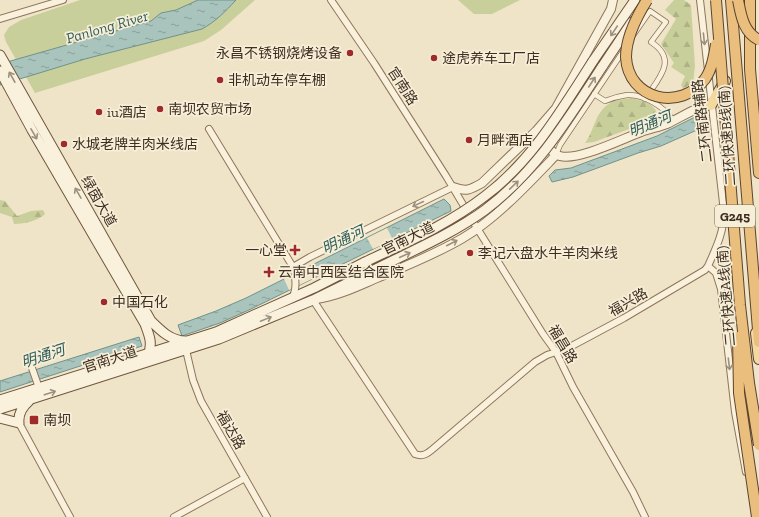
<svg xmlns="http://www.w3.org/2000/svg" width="759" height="517" viewBox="0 0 759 517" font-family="'Zilla Slab','Noto Sans SC',serif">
<defs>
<pattern id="forest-firs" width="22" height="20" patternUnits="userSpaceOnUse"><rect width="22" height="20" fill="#c9cf9b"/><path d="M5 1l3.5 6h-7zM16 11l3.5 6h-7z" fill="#aeb285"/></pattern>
<pattern id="water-ripples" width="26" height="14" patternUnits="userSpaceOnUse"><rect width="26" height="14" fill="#a9c4bc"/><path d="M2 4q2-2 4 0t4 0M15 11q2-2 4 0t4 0" fill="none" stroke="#8ba098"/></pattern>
</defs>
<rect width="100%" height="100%" fill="#f0e4c8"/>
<path fill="#c9cf9b" d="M80,0H255L221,30L204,41L35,93L6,42L4,35L9,27L21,20Z
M458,0H520L492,14H474Z"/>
<path fill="url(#forest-firs)" d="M674,0H684L691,5L695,66L693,83L683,89L681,85L685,76L671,67L674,63L661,44L676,19L665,10Z
M631,98C646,102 654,102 659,118L594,142L585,143C595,130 594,113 610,103C615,100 625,99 631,98Z
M0,200L5,201L17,216L31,211L43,210L45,214C38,221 23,224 14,224L12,217L0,213Z"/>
<path fill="url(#water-ripples)" stroke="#6f938a" d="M198,0H236C226,11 215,22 202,29L85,59L0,85V64L151,21L161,13L176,10Z
M695,117L697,130L661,146L638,153L573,177L552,182L549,176L555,170L571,168L657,136Z
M444,199L450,205L451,211L251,309L220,323L182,336L178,325L216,311L246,298Z
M139,337L142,346L0,392V381Z"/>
<path fill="#f0e4c8" d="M387,228L393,240L373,249L367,238Z
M308,267L314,278L289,290L284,279Z"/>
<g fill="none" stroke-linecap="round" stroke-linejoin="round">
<g stroke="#8d765c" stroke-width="6">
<path id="pedestrian" d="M634,34L650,11L666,22L651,42C679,60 658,79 645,99
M594,94L605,101C612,98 620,96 627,95C644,94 664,107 673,120
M556,155L560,145L624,50"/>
</g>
<g stroke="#8d765c" stroke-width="8">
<path id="minor" d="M331,0L374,63L446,176L477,228L543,334L556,352L573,387L633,492L645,517
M0,19L63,0
M209,129L293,267
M708,266L716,273L721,289L735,412L746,472
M292,298C297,290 296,276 293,267L310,257L453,187
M313,300L415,454C423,457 427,454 434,448L535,362L547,355L568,348L624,318L705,270L708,266C716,248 724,232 724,212L700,0
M186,350L193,380L201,401L267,517
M32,368L39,388
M19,423L70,517
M174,517L245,478"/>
</g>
<g stroke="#8d765c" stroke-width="10">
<path id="tertiary" d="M545,142C549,147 553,155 560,156C578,161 622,139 641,132C649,129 659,127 667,124C682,117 695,107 711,105
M453,187C466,192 470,190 482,183L536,131L556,108L611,9L613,0
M317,299C338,296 358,286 377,278C406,266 436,254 463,238C497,218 529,183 556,155"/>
</g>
<g stroke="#6f573f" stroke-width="11">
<path id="secondary" d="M0,55L151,321C161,331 171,341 186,341
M593,61L635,0
M602,67L632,22
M0,71L32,130L145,324C149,335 153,343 148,355
M0,400L216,332L314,288L365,262
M0,409L219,339L313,300L370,272
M0,418L19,423C18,414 22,407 29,401"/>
</g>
<g stroke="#5b4430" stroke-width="12">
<path id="primary" d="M711,105L725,81
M756,333L759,359"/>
</g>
<g stroke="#5b4430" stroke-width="12">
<path id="trunk" d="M731,0L759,342
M750,0V69L759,173"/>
</g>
<use href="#pedestrian" stroke="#faf1dc" stroke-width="4.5"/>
<use href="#minor" stroke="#faf1dc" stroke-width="6"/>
<use href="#tertiary" stroke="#faf1dc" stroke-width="8"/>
<use href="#secondary" stroke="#faf1dc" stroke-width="9"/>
<use href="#primary" stroke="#f3d9a0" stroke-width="10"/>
<use href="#trunk" stroke="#eabe7c" stroke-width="10"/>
<g stroke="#6f573f" stroke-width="11" stroke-linecap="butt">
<path id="secondary-bridge" d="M365,262C407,242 449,224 485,196C532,161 562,109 593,61
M370,272C409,252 449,236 485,210C536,172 568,119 602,67"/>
</g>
<g stroke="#5b4430" stroke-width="12" stroke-linecap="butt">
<path id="trunk-bridge" d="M647,0C637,16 626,38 626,57C628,100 681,112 705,79C712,69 714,56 716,44
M716,0L740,305L749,383L759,445
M738,0C741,15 743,32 759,40
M738,337L739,393L757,517"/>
</g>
<use href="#secondary-bridge" stroke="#faf1dc" stroke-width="9"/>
<use href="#trunk-bridge" stroke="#eabe7c" stroke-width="10"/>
</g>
<defs><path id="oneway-shaft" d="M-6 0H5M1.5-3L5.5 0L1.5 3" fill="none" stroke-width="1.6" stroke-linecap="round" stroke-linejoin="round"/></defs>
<g stroke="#9c907e">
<use href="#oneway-shaft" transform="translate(614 31) rotate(124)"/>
<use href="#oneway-shaft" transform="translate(704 39) rotate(84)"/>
<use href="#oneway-shaft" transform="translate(12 77) rotate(-119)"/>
<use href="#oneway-shaft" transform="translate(592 82) rotate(-57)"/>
<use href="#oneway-shaft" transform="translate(34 134) rotate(60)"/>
<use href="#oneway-shaft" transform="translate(514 185) rotate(-44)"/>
<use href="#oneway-shaft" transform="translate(78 193) rotate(-120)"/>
<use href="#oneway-shaft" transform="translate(418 204) rotate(155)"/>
<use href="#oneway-shaft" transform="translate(452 243) rotate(-27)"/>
<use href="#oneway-shaft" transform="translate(405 255) rotate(-25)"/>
<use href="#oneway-shaft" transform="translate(266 319) rotate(-22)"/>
<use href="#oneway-shaft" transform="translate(729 364) rotate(83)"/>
<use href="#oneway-shaft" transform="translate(50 393) rotate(-18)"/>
</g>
<g fill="#9e2a2b" stroke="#f7eed8" stroke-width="1.5">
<circle cx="350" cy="53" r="4"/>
<circle cx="434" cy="58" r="4"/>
<circle cx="220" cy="80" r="4"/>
<circle cx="160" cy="109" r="4"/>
<circle cx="99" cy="112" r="4"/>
<circle cx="469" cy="140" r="4"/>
<circle cx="64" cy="144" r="4"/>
<path d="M293 244h4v4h4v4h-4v4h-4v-4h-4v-4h4z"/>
<circle cx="470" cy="253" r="4"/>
<path d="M267 266h4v4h4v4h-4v4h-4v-4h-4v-4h4z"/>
<circle cx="104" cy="302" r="4"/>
<rect x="29" y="415" width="10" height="10" rx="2"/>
</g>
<g text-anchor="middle" stroke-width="3.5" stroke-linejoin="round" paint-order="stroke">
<rect fill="#f7eed8" stroke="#756857" stroke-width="1" x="715" y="205" width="40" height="22" rx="3"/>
<g font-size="13" font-weight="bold" fill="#3d2e20">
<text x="735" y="221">G245</text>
</g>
<g font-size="14" fill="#3d2e20" stroke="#f7eed8" text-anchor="start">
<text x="342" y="58" text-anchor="end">永昌不锈钢烧烤设备</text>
<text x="442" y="63">途虎养车工厂店</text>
<text x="228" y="85">非机动车停车棚</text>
<text x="168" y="114">南坝农贸市场</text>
<text x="107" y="117">iu酒店</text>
<text x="477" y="145">月畔酒店</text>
<text x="72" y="149">水城老牌羊肉米线店</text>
<text x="287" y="255" text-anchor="end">一心堂</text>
<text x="478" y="258">李记六盘水牛羊肉米线</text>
<text x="278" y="277">云南中西医结合医院</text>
<text x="112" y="307">中国石化</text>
<text x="43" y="425">南坝</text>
</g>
<g font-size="14" fill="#3d2e20" stroke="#f7eed8">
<text transform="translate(403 86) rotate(57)" y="5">官南路</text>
<text transform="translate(702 121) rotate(-97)" y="5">二环南路辅路</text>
<text transform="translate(727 136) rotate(-94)" y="5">二环快速B线(南)</text>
<text transform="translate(99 201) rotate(60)" y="5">绿茵大道</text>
<text transform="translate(408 238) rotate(-26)" y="5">官南大道</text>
<text transform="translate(726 296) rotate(-95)" y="5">二环快速A线(南)</text>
<text transform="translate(628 302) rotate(-30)" y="5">福兴路</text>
<text transform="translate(563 344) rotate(59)" y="5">福昌路</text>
<text transform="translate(110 359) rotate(-18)" y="5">官南大道</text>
<text transform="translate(231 430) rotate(60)" y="5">福达路</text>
</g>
<g font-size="15" font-style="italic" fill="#2f5d5a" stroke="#f7eed8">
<text transform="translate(107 27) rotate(-16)" y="5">Panlong River</text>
<text transform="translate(650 124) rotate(-22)" y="5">明通河</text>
<text transform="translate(343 240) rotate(-26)" y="5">明通河</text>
<text transform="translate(43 356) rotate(-18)" y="5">明通河</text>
</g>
</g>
</svg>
